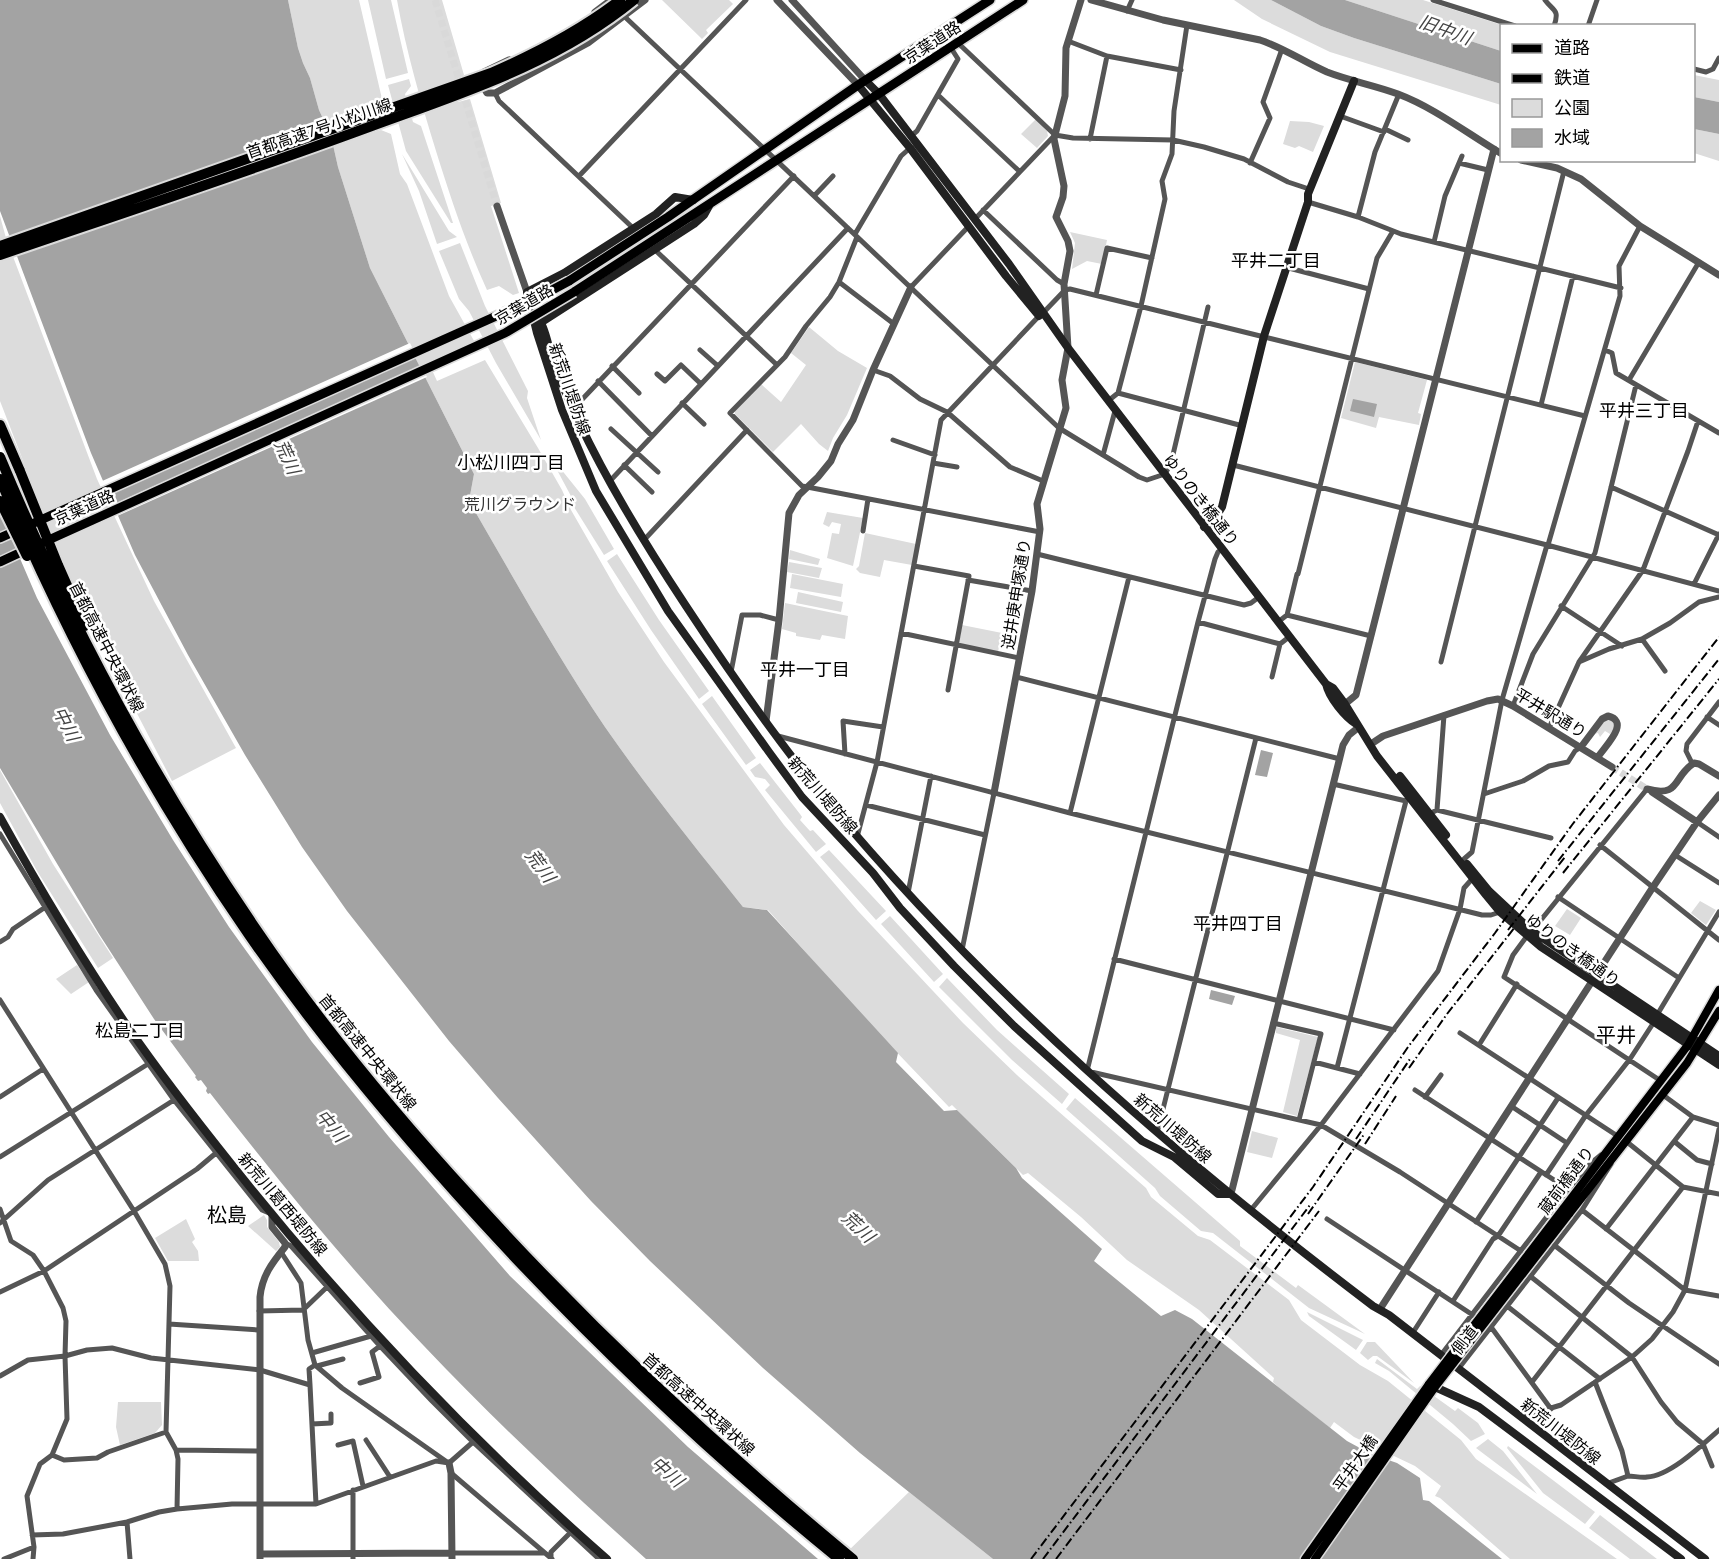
<svg xmlns="http://www.w3.org/2000/svg" width="1719" height="1559" viewBox="0 0 1719 1559" font-family="'PT Sans','Noto Sans JP',sans-serif">
<rect width="100%" height="100%" fill="#fff"/>
<path fill="#dcdcdc" d="M288,0H359L382,99L378,107L352,117L358,137L381,130L391,134L400,174L407,184L449,296L478,348L432,370L437,381L485,360L538,448L562,490L571,510L618,592L664,662L784,825L858,911L963,1023L1018,1076L1146,1188L1151,1197L1198,1236L1210,1240L1289,1300L1301,1320L1360,1365L1388,1381L1461,1440L1476,1459L1617,1559H1510L1440,1498L1435,1496L1441,1486L1415,1466L1354,1437L1334,1422L1330,1428L1278,1387L1273,1382L1274,1378L1199,1310L1127,1260L1081,1217L1028,1173L1023,1175L952,1105L949,1107L866,1020L768,910L743,907C696,848 648,789 605,727C556,654 513,577 469,501L474,474L370,268L338,167L331,136L319,110L310,78L303,63L298,48Z
M368,0H391L408,73L386,79Z
M397,0H442L464,75L452,84L458,102L470,99L501,203L491,206L519,293L513,295L499,286L487,290C466,244 451,199 436,151C421,102 406,51 397,0Z
M662,0H729L733,4L706,30L708,33L702,39Z
M1234,0H1271L1321,26L1354,38L1501,84V105L1330,52L1262,19Z
M1345,0H1423L1502,25L1501,51Z
M1694,75L1719,80V102L1694,97Z
M409,79L411,86L405,94L413,122L421,126L453,223H451L406,151L388,85Z
M1036,119L1047,131L1048,136L1037,148L1021,134Z
M1290,121L1309,122L1324,126L1313,152L1299,146L1295,148L1283,144Z
M1694,129L1719,134V161L1694,153Z
M402,154L449,231L457,237L437,244L419,191Z
M0,216L6,238L97,479L154,601L236,748L172,781L73,590L0,401Z
M1070,232L1107,240L1102,264L1087,261L1072,269L1075,243Z
M460,243L485,306L528,391L527,398L541,440L496,363L469,311L459,299L439,251Z
M809,327L838,351L867,368L847,415L833,438L828,451L819,444L801,424L773,452L735,414V411L761,384L781,402L806,365L791,353Z
M1355,362L1427,380L1418,413L1421,414L1419,425L1379,417L1376,428L1341,418Z
M548,453L585,499L614,549L604,555L574,507L572,498Z
M827,512L863,518L853,566L827,558L832,533L839,534L841,524L832,522L829,527L823,524Z
M865,533L916,544L912,565L884,560L880,577L860,573L856,569L859,566Z
M790,550L820,559L818,565L789,559Z
M617,554L659,620L709,691L699,699L651,630L607,561Z
M789,562L822,568L819,578L787,572Z
M792,574L843,584L841,597L790,588Z
M798,592L843,602L841,612L796,603Z
M785,603L848,616L845,639L822,635L820,640L796,636V633L782,629Z
M962,625L1002,633L998,652L959,644Z
M712,696L756,758L746,765L702,704Z
M1611,718L1616,728L1610,734L1605,731L1600,737L1598,733L1594,734L1605,719Z
M760,763L800,814L802,817L800,820L810,831L813,830L826,844L816,852L765,790L770,785L765,779L755,777L750,770Z
M0,770L53,864L113,958L98,968L37,871L0,803Z
M829,850L886,911L876,920L820,857Z
M1700,901L1716,910L1706,925L1691,913Z
M1567,909L1581,918L1570,935L1555,926Z
M890,916L943,974L934,982L881,924Z
M77,965L89,982L71,994L56,979Z
M947,978L997,1030L1069,1094L1062,1104L1012,1060L939,987Z
M1276,1027L1318,1037L1297,1116L1283,1112L1300,1040L1276,1033Z
M1075,1098L1240,1241V1246L1296,1288L1298,1285L1365,1334L1309,1308L1213,1233L1201,1231L1160,1196L1155,1188L1066,1109Z
M1252,1131L1278,1138L1272,1158L1247,1152Z
M264,1215L267,1220V1227L279,1242L280,1247L276,1251L248,1226Z
M186,1219L195,1239L192,1242L198,1251L199,1261H168L155,1238Z
M1307,1312L1363,1340L1356,1350L1309,1316Z
M1367,1342H1375L1414,1383L1377,1356H1373L1368,1360L1360,1353Z
M1377,1359L1417,1389L1420,1386L1455,1411L1458,1408L1478,1423L1485,1434L1471,1441L1453,1424L1389,1371L1375,1363Z
M118,1402H161L162,1425L155,1433L120,1445L116,1427Z
M1488,1439L1503,1451L1537,1494L1476,1448Z
M1508,1446L1595,1512L1585,1524L1543,1493L1507,1448Z
M909,1492L993,1559H854L846,1553Z
M1600,1515L1657,1559H1630L1589,1528Z"/>
<path fill="#a3a3a3" d="M0,0H288L298,48L303,63L310,78L319,110L331,136L338,167L370,268L474,474L469,501C513,577 556,654 605,727C648,789 696,848 743,907L767,910L898,1053L896,1062L944,1111L957,1110L1016,1168L1022,1178L1102,1249L1094,1261L1161,1316L1175,1310L1192,1319L1347,1441L1371,1454L1397,1463L1420,1478L1423,1500L1429,1501L1502,1559H993L860,1453L763,1368L650,1261L591,1201L498,1098L449,1041L347,911L302,847L245,755L188,655L135,555L91,453L0,211Z
M1271,0H1345L1501,51V84L1354,38L1321,26Z
M1694,97L1719,102V134L1694,129Z
M1353,399L1377,404L1374,417L1350,411Z
M0,512L37,598L110,735L173,840L229,927L312,1042L389,1137L510,1276L688,1447L818,1559H646C570,1491 494,1420 424,1346C347,1266 278,1180 210,1093L208,1094L206,1091L207,1088L201,1080L198,1081L195,1077L196,1076L154,1019L99,934L0,768Z
M1261,750L1273,753L1267,777L1255,775Z
M1211,990L1235,996L1232,1005L1209,999Z"/>
<path fill="#fff" d="M410,343L417,357L106,496L100,482Z
M421,366L427,377L115,517L110,506Z"/>
<g fill="none" stroke-linecap="round" stroke-linejoin="round">
<path stroke="#d9d9d9" stroke-width="7" stroke-dasharray="7 3.5" stroke-linecap="butt" d="M435,0L497,206
M1612,767L1647,789"/>
<g stroke="#dbdbdb" stroke-width="11">
<path id="primary" d="M1563,1209L1688,1045L1719,990
M1569,1214L1687,1063L1719,1011
M1305,1559L1429,1384
M1315,1559L1435,1387"/>
</g>
<g stroke="#dbdbdb" stroke-width="12">
<path id="trunk" d="M569,281L668,217L858,85L990,0
M574,292L1023,0
M0,538L20,529
M0,562L30,548"/>
</g>
<g stroke="#dbdbdb" stroke-width="14">
<path id="motorway" d="M0,425L20,471"/>
</g>
<path stroke="#555" stroke-width="5" d="M1433,0L1515,26
M1545,0C1553,11 1560,9 1554,26
M1127,11L1132,0
M625,17L1059,428L1139,477L1147,480L1165,474L1171,463L1208,307
M1588,26L1597,0
M1068,41L1107,56L1181,70
M958,43L1055,135L975,219
M1694,69L1706,72L1713,69L1719,58
M495,93L499,101L633,228
M938,95L1019,171
M1340,116L1384,132
M1385,129L1408,140
M1055,135L1073,138L1173,140L1204,147L1244,159L1288,182L1309,189
M911,136L917,131L958,59L951,48
M1090,139L1107,56
M1250,163L1270,118L1263,102L1282,49
M1459,163L1488,170
M579,176L746,0
M814,196L833,176
M1308,202L1358,217L1401,234L1621,288
M983,210L1057,280L1064,284
M1358,217L1375,152L1399,94
M855,234L901,156L910,148
M857,237L839,282L830,297L806,326L785,357L730,413L802,486L1040,532
M1434,242L1445,196L1462,156
M654,249L777,365
M1285,267L1369,289
M839,282L894,324
M911,287L968,227
M1096,295L1107,248L1152,258
M1043,313L1065,290L1070,289L1585,416
M700,350L718,366
M1605,350L1612,353L1616,373L1719,433
M612,366L639,393
M873,370L890,376L920,399L947,412L1010,467L1043,481
M657,374L665,381L681,365L701,384
M1629,380L1699,262
M598,381L652,436
M1118,393L1243,426
M1108,401L1118,393L1141,306L1165,199L1162,181L1172,154L1174,111L1187,25
M682,403L704,424
M1541,405L1573,276
M573,409L794,176
M611,429L658,472
M893,440L935,455
M1103,455L1115,411
M933,463L957,467
M624,465L652,492
M1233,465L1547,545L1719,591
M609,482L848,228
M1611,487L1719,535
M863,531L868,499
M644,540L747,430
M1548,545L1620,296L1619,266L1640,226
M1222,549L1218,552L1215,559L1198,622L1087,1071L1321,1125L1400,1172L1521,1251
M1037,554L1244,605L1251,603L1259,597
M914,566L969,576L948,690
M1298,574L1377,258L1393,231
M968,580L1032,591
M1694,584L1719,534
M1561,606L1622,646
M1287,615L1371,636
M1198,622L1280,644L1289,637
M1278,622L1287,615L1297,574
M901,633L1019,658
M1642,639L1665,671
M1441,662L1564,171
M1579,662L1643,570L1688,451L1698,421
M731,672L742,615H760L779,620
M1016,677L1340,759
M1272,677L1280,644
M1513,706L1533,654L1595,553L1636,385
M1707,717L1719,725
M1549,728L1579,662L1609,649L1642,639L1670,623L1699,602L1719,597
M778,736L1070,813L1482,915H1491L1500,912
M845,754L843,721L883,727
M1692,763L1686,751L1687,744L1719,702
M1333,784L1406,801
M1484,794L1523,781L1549,766L1568,762L1575,751L1581,747
M866,805L985,835
M1437,810L1551,838
M1070,813L1129,577
M1429,814L1437,810L1444,715
M1697,822L1719,837
M0,834L96,990L174,1100L262,1210L269,1213
M857,837L877,762L941,420L1039,316
M1600,845L1719,940
M1675,855L1719,883
M1464,859L1472,852L1502,700L1547,545
M908,893L931,776
M1558,897L1679,978
M1532,931L1647,789
M1527,936L1513,955L1504,977L1661,1081
M0,942L8,937L13,929L44,908
M962,950L994,793
M1114,959L1394,1030
M0,1000L134,1211L165,1264L170,1286L166,1432L176,1450L178,1459L177,1509
M1657,1015L1719,912
M1273,1023L1321,1034L1299,1120
M1460,1033L1619,1137
M1479,1045L1517,984
M1314,1062L1360,1074
M1337,1068L1406,801L1410,798
M1415,1090L1568,1189
M1663,1095L1693,1117L1719,1125
M0,1097L43,1069
M1425,1097L1441,1075
M1511,1106L1567,1143
M1157,1133L1256,738
M1627,1142L1683,1187L1719,1194
M1675,1142L1697,1160L1712,1164
M0,1157L148,1064
M1546,1175L1586,1115L1630,1059L1654,1022
M0,1209L11,1241L33,1255L44,1271L63,1308L66,1321L65,1356L67,1419L52,1455L40,1464L27,1496L34,1547L33,1559
M1582,1210L1685,1290L1719,1296
M1250,1211L1321,1125L1438,971L1460,909L1464,888L1472,879
M1327,1219L1491,1327L1551,1409
M1476,1222L1558,1098
M0,1223L48,1180L174,1100
M1606,1229L1693,1117
M1554,1245L1629,1303L1719,1364
M281,1252L301,1283L308,1340L315,1365L342,1388L447,1462
M1530,1276L1632,1357L1661,1402L1677,1422L1703,1444L1712,1466
M0,1292L44,1271L197,1169L216,1153
M1453,1301L1493,1239L1498,1236L1541,1172
M1507,1306L1600,1379
M259,1311L303,1310L327,1287
M169,1324L259,1330
M1412,1334L1439,1292
M312,1353L371,1336
M1441,1355L1568,1189L1591,1163L1601,1155
M317,1366L343,1359
M1459,1368L1582,1210L1611,1164
M0,1376L28,1360L65,1356L87,1350L112,1348L151,1358L260,1370L310,1385L309,1369L315,1365
M1532,1382L1683,1187
M1595,1382L1622,1451L1628,1476L1606,1484
M360,1383L379,1377L372,1352L380,1346
M310,1385L316,1504
M1521,1417L1561,1405L1632,1357L1652,1339L1673,1312L1685,1290L1719,1129
M312,1424L331,1423V1414
M366,1440L390,1477
M473,1442L599,1559
M338,1445L353,1441L363,1486
M176,1450L260,1451
M52,1455L64,1460L97,1458L108,1452L166,1432
M451,1473L552,1559
M1628,1476C1634,1476 1641,1478 1647,1477C1670,1476 1702,1445 1719,1430
M353,1490V1559
M127,1522L130,1559
M32,1535L63,1534L127,1522L159,1512L177,1509L232,1504H316L436,1461L449,1463L473,1442L432,1401L380,1346L291,1246L285,1243
M452,1553H545
M4,1559L34,1547
M551,1559V1552L570,1533"/>
<path stroke="#555" stroke-width="7" d="M777,0L858,85
M792,0L865,80
M1091,0L1163,20L1260,40C1284,48 1304,62 1327,72C1350,81 1374,85 1398,94C1435,108 1468,134 1502,154
M595,12L611,0
M484,72L509,60
M481,82L487,93H495L588,43L645,0
M1521,160L1557,168L1581,179L1640,226L1719,275
M497,206L527,292
M1345,704L1356,695L1494,149
M766,721L779,620L789,513L799,495L818,477L831,461L838,444L853,420L873,370L911,287
M1371,744L1383,736L1487,701L1498,699L1513,706L1612,767
M1581,747L1602,719L1608,716C1631,722 1605,746 1598,757
M1647,789C1681,798 1672,777 1694,763L1699,764L1719,776
M1652,792L1697,822
M994,793L1032,591L1040,529L1037,504L1066,408L1062,380L1068,348L1064,284L1070,251L1068,241L1056,217L1063,197L1064,186L1054,139L1065,96L1066,48L1081,0
M1229,1194L1232,1190L1343,745L1349,735L1359,727
M1380,1309L1653,887L1697,822L1719,795
M449,1463L451,1473L452,1559
M260,1554L452,1553
M260,1559V1297C262,1276 272,1263 285,1247V1243L272,1227V1215"/>
<path stroke="#222" stroke-width="8" d="M865,80L879,94L1009,264L1068,348L1326,684L1333,688L1345,704L1377,756L1486,895L1500,912L1541,947L1719,1065
M858,85L910,148L1006,276L1039,316
M693,200L675,197L656,214L564,273L527,292L537,333L562,410L596,491L668,611L769,752L802,797L873,873L900,908L954,966L1014,1026L1142,1141L1174,1157L1218,1194H1229
M531,306C546,327 546,338 553,361C560,382 570,402 579,422C609,486 647,547 686,606C730,673 776,739 827,801C986,992 1175,1156 1373,1306L1389,1315L1705,1559
M538,321L542,322L694,224L704,215L709,206
M1204,527L1214,520L1222,507L1264,336L1308,202V194L1354,81
M1326,684C1329,698 1345,717 1356,724
M1400,776L1446,835
M0,817C40,889 82,959 128,1027C161,1075 197,1121 233,1166C346,1308 471,1440 607,1559
M1467,864L1489,891L1532,931L1719,1056
M1435,1387L1479,1407L1681,1559"/>
<use href="#primary" stroke="#000" stroke-width="8"/>
<use href="#trunk" stroke="#000" stroke-width="9"/>
<use href="#motorway" stroke="#000" stroke-width="10"/>
<path stroke="#000" stroke-width="2" stroke-dasharray="9 3 1.5 3" stroke-linecap="butt" d="M1558,861L1719,659
M1563,873L1719,679
M1508,930L1565,857
M1409,1068L1447,1014L1515,927
M1356,1139L1410,1059
M1365,1144L1396,1096
M1308,1214L1365,1133
M1031,1559L1313,1187L1408,1047L1495,933L1572,825L1719,637
M1043,1559L1310,1205
M1056,1559L1319,1211"/>
<g stroke="#dbdbdb" stroke-width="11" stroke-linecap="butt">
<path id="primary-bridge" d="M1429,1384L1563,1209
M1435,1387L1569,1214"/>
</g>
<g stroke="#dbdbdb" stroke-width="12" stroke-linecap="butt">
<path id="trunk-bridge" d="M34,523L541,296L569,281
M42,543L505,333L574,292"/>
</g>
<g stroke="#dbdbdb" stroke-width="14" stroke-linecap="butt">
<path id="motorway-bridge" d="M0,246L491,73C537,53 580,31 620,0
M0,255C123,213 247,172 369,127C462,93 556,64 634,0
M0,457C69,622 155,781 256,929C321,1025 395,1114 473,1199C591,1329 718,1448 853,1559
M20,471L58,565L85,626
M0,479C67,638 151,793 249,935C319,1036 398,1130 481,1221C592,1342 711,1455 839,1559
M0,501L27,556"/>
</g>
<use href="#primary-bridge" stroke="#000" stroke-width="8"/>
<use href="#trunk-bridge" stroke="#000" stroke-width="9"/>
<use href="#motorway-bridge" stroke="#000" stroke-width="10"/>
</g>
<g text-anchor="middle" stroke-width="5" stroke-linejoin="round" paint-order="stroke">
<g font-size="16" fill="#000" stroke="#fff">
<text transform="translate(932 42) rotate(-33)" y="6">京葉道路</text>
<text transform="translate(319 128) rotate(-19)" y="6">首都高速7号小松川線</text>
<text transform="translate(524 304) rotate(-30)" y="6">京葉道路</text>
<text transform="translate(570 389) rotate(71)" y="6">新荒川堤防線</text>
<text transform="translate(1201 500) rotate(52)" y="6">ゆりのき橋通り</text>
<text transform="translate(84 507) rotate(-24)" y="6">京葉道路</text>
<text transform="translate(1016 594) rotate(-81)" y="6">逆井庚申塚通り</text>
<text transform="translate(107 647) rotate(63)" y="6">首都高速中央環状線</text>
<text transform="translate(1551 713) rotate(31)" y="6">平井駅通り</text>
<text transform="translate(823 795) rotate(49)" y="6">新荒川堤防線</text>
<text transform="translate(1573 950) rotate(36)" y="6">ゆりのき橋通り</text>
<text transform="translate(368 1052) rotate(51)" y="6">首都高速中央環状線</text>
<text transform="translate(1173 1128) rotate(41)" y="6">新荒川堤防線</text>
<text transform="translate(1566 1180) rotate(-53)" y="6">蔵前橋通り</text>
<text transform="translate(283 1204) rotate(50)" y="6">新荒川葛西堤防線</text>
<text transform="translate(1464 1340) rotate(-52)" y="6">側道</text>
<text transform="translate(699 1404) rotate(42)" y="6">首都高速中央環状線</text>
<text transform="translate(1561 1431) rotate(38)" y="6">新荒川堤防線</text>
<text transform="translate(1355 1463) rotate(-55)" y="6">平井大橋</text>
</g>
<g font-size="16" fill="#333" stroke="#fff">
<text x="520" y="510">荒川グラウンド</text>
</g>
<g font-size="18" font-style="italic" fill="#444" stroke="#fff">
<text transform="translate(1445 30) rotate(20)" y="6">旧中川</text>
<text transform="translate(287 457) rotate(65)" y="6">荒川</text>
<text transform="translate(66 724) rotate(63)" y="6">中川</text>
<text transform="translate(540 866) rotate(54)" y="6">荒川</text>
<text transform="translate(331 1126) rotate(50)" y="6">中川</text>
<text transform="translate(858 1227) rotate(43)" y="6">荒川</text>
<text transform="translate(667 1472) rotate(41)" y="6">中川</text>
</g>
<g font-size="18" fill="#000" stroke="#fff">
<text x="1276" y="267">平井二丁目</text>
<text x="1644" y="417">平井三丁目</text>
<text x="511" y="469">小松川四丁目</text>
<text x="805" y="676">平井一丁目</text>
<text x="1238" y="930">平井四丁目</text>
<text x="140" y="1037">松島二丁目</text>
</g>
<g font-size="20" fill="#000" stroke="#fff">
<text x="1616" y="1042">平井</text>
<text x="227" y="1222">松島</text>
</g>
</g>
<rect x="1500" y="24" width="195" height="138" fill="#ffffff" stroke="#999999" stroke-width="1.5"/>
<rect x="1512" y="44" width="30" height="9" fill="#000000" stroke="#999999" stroke-width="1.5"/>
<text x="1554" y="54" font-size="18" fill="#000000">道路</text>
<rect x="1512" y="74" width="30" height="9" fill="#000000" stroke="#999999" stroke-width="1.5"/>
<text x="1554" y="84" font-size="18" fill="#000000">鉄道</text>
<rect x="1512" y="99" width="30" height="18" fill="#dcdcdc" stroke="#999999" stroke-width="1.5"/>
<text x="1554" y="114" font-size="18" fill="#000000">公園</text>
<rect x="1512" y="129" width="30" height="18" fill="#a3a3a3" stroke="#999999" stroke-width="1.5"/>
<text x="1554" y="144" font-size="18" fill="#000000">水域</text>
</svg>
